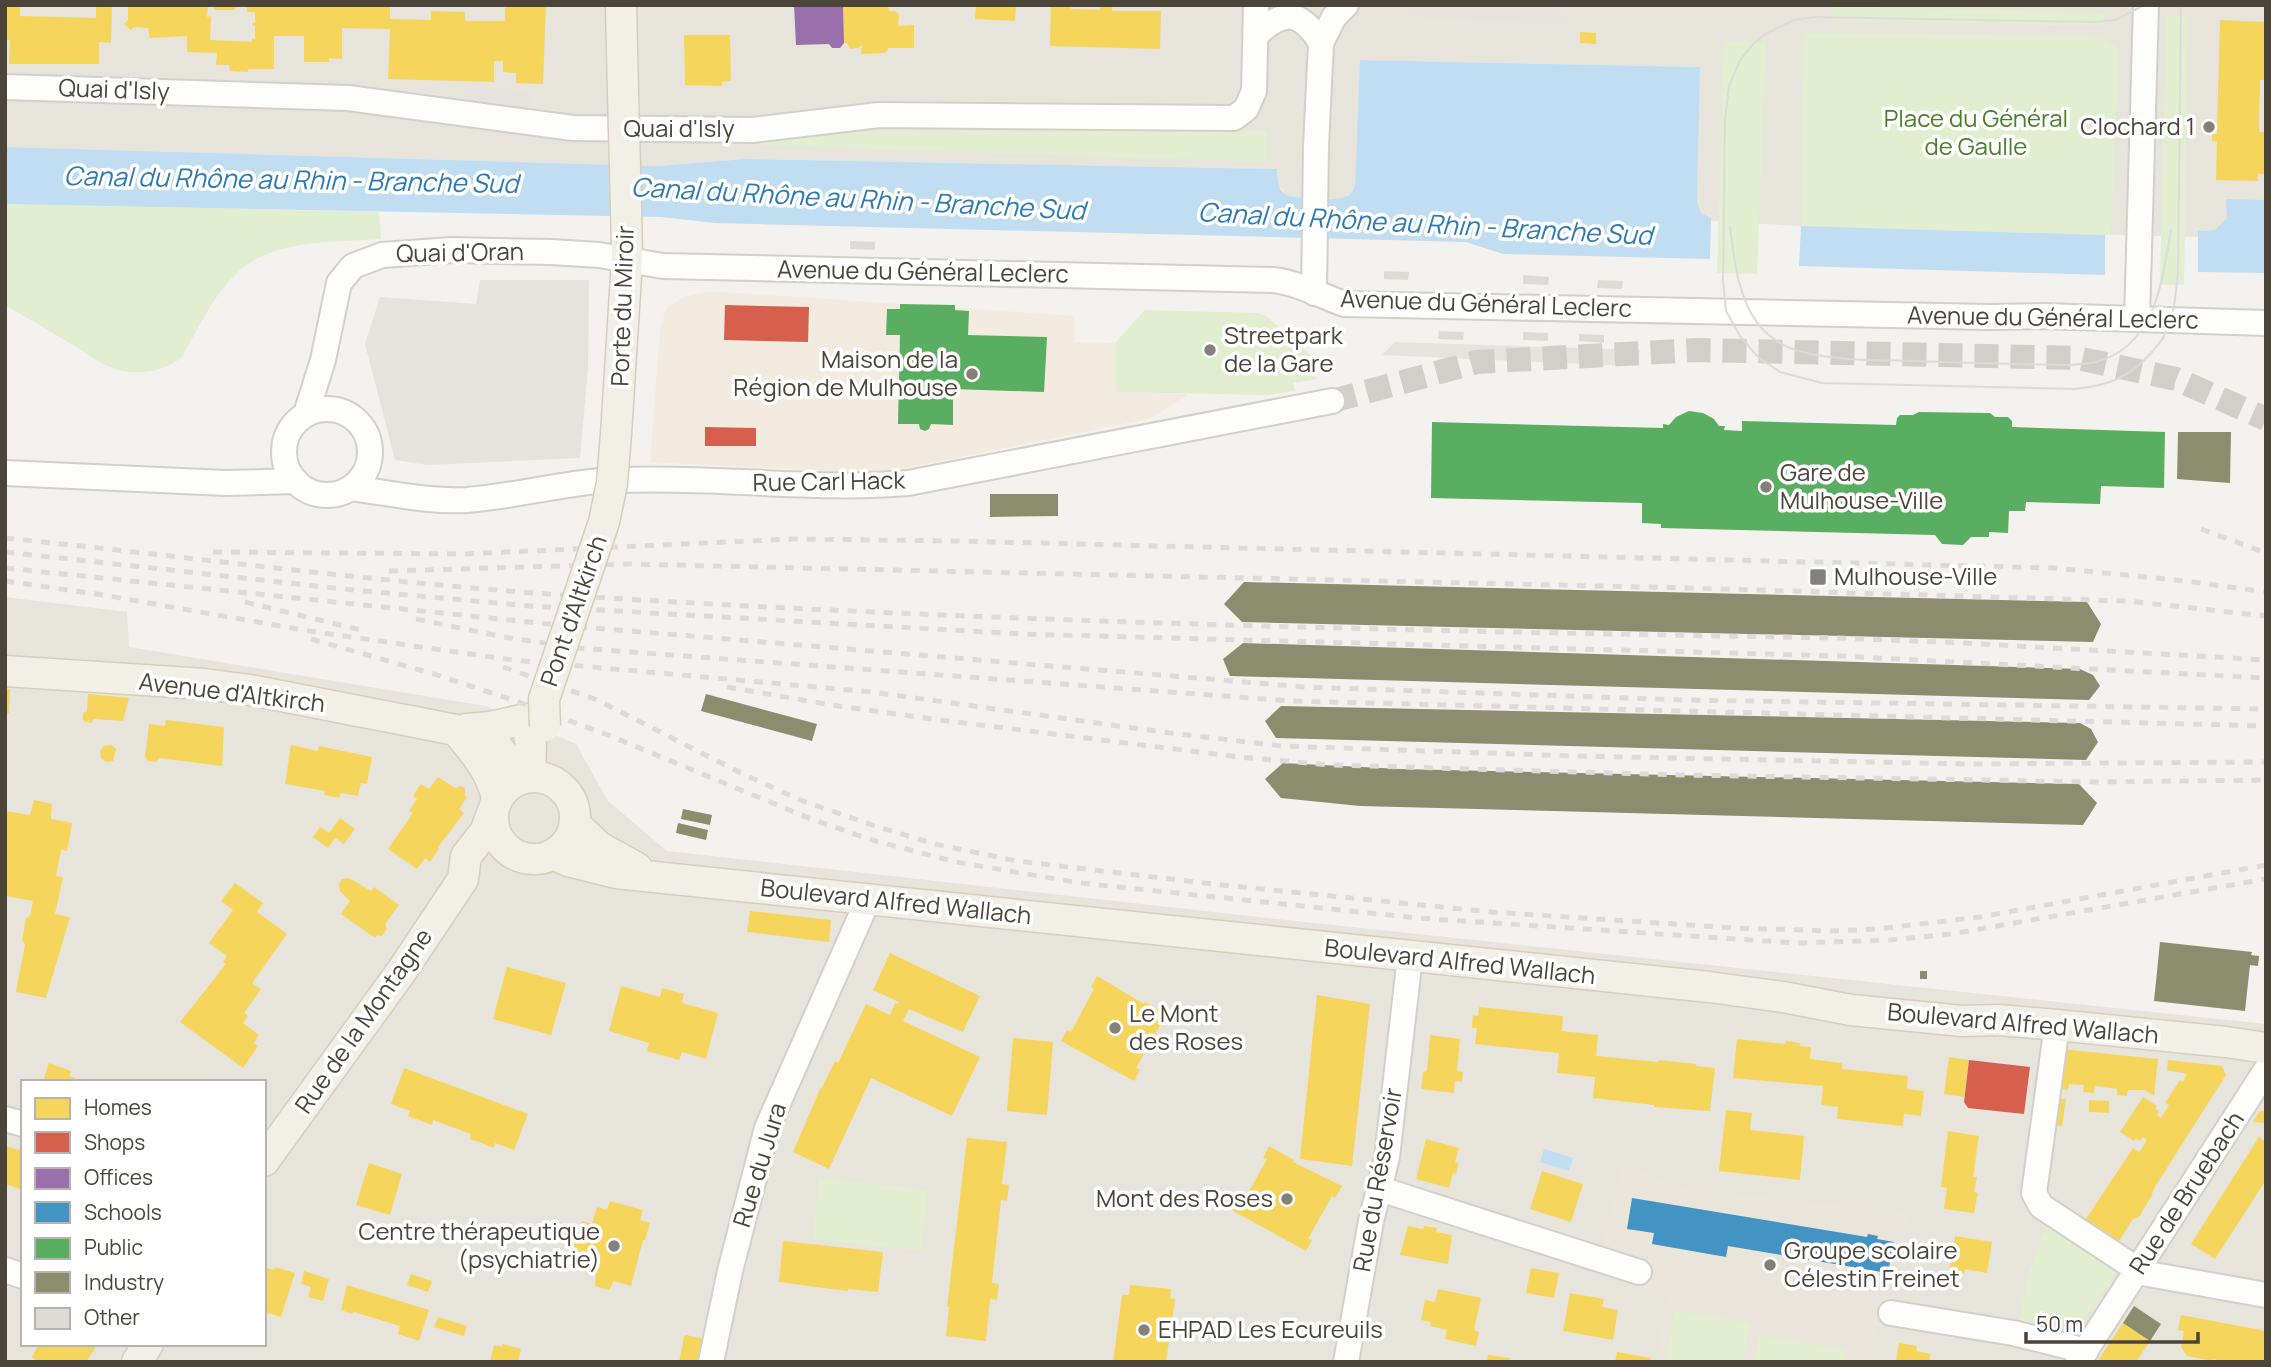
<svg xmlns="http://www.w3.org/2000/svg" width="2271" height="1367" viewBox="0 0 2271 1367" font-family="Manrope,sans-serif">
<rect width="100%" height="100%" fill="#f4f2ee"/>
<path fill="#e7e4dc" fill-rule="evenodd" d="M5,5H2266V200L2227,218L2215,230L2198,231V237L1801,226L1711,221V218L1701,213L1697,201L1699,67L1361,60L1355,185L1351,193L1342,199L1294,198L1285,194L1279,186L1277,169L745,159L658,166L5,147Z
M5,597L127,612L129,647L486,706L576,744L608,801L667,851L1286,920L2266,1024V1362H5ZM23,1082H264V1344H23Z"/>
<path fill="#f3ebdf" d="M709,291L1075,316L1074,342L1115,343V392L1188,394L1152,418L896,470L867,473L650,462L660,330L666,309L683,297Z"/>
<path fill="#eae5da" d="M1623,1166L1692,1190L1908,1212L1889,1328L1876,1326L1870,1362H1656L1669,1292L1634,1285L1643,1258L1602,1244Z"/>
<path fill="#e1eecf" d="M1832,6L2104,13V26L1832,21Z
M2166,16L2188,17L2184,285H2160Z
M1804,33L2091,36L2109,42L2119,50L2111,235L1801,226Z
M1724,41L1766,43L1757,274L1717,273Z
M815,131H1267V162L754,145Z
M5,204L379,212L381,239C334,243 275,238 238,272C213,295 198,329 182,357C164,372 137,376 115,369C101,364 88,355 76,347C53,333 29,319 5,305Z
M1145,310L1258,313L1266,316L1313,357L1297,361L1318,379L1293,383L1295,391L1267,395L1115,392V343Z
M819,1178L928,1190L921,1251L813,1239Z
M2049,1220L2120,1265C2109,1282 2089,1321 2070,1326C2054,1329 2035,1323 2019,1320L2030,1269Z
M1675,1310L1749,1323L1743,1362H1666Z
M1759,1336L1846,1350L1844,1362H1755Z"/>
<path fill="#e6e3df" d="M1401,5H1557L1569,23L1410,18Z
M464,84L533,93L531,109L464,101Z
M480,280H589L588,369L580,458L427,465L395,460L365,344L380,297L476,304Z
M1395,342L1641,350L1629,366L1382,355Z"/>
<path fill="#c0ddf1" d="M1360,60L1700,67L1697,201L1701,213L1711,218L1710,259L1503,254L1466,242L715,223L661,217L5,204V147L658,166L745,159L1277,169C1278,178 1277,189 1285,194C1292,199 1337,201 1345,197C1351,195 1353,190 1355,185Z
M2226,199L2266,200V273L2198,272V231L2215,230L2227,218Z
M1801,226L2105,235V275L1799,266Z
M1544,1149L1573,1158L1569,1171L1540,1162Z"/>
<path fill="#f6d55c" d="M5,5H20V16L96,18V5H112L111,43L99,42V64H9L10,40H5Z
M128,5H208L207,17L211,16L210,40L252,42V39H255V26H253V23H255V12H247V5H390V19L431,20V11L465,12V21H505V5H546L543,84L516,83V73L503,72V61H494V82L388,79L390,29L342,28V59L329,58V62H304V36H274V69H248V72L230,71L229,65H216L217,53L187,52V36L150,38L148,28L134,27L131,30L124,24L128,20Z
M214,5H236L235,10H214Z
M843,5H888L889,11H895L899,14L898,26L914,25V48H889L885,53L861,54L862,45L858,48L850,49L847,43H844Z
M976,5H1016L1015,21L975,19Z
M1051,5H1071V9L1100,10V5H1113L1112,11H1161L1160,49L1050,46Z
M2220,20L2266,22V80H2260L2259,132H2266V174H2258V181L2216,180L2217,142L2212,141V134H2217Z
M1580,32L1596,33V44L1580,43Z
M684,35H730L731,81L722,82V86L685,85Z
M5,689H10L9,713H5Z
M88,694L129,698L123,721L94,719L91,723L85,722L83,720V713L87,711Z
M166,720L224,727L222,766L159,758L156,762L148,761L145,757L149,724L165,726Z
M111,745L116,749L113,761L106,762L101,758L100,751L104,746Z
M291,745L318,751L319,746L372,757L367,784L361,783L358,796L341,793L339,798L324,795L325,791L285,784Z
M438,777L455,788L461,786L465,788V796L467,797L459,809L464,813L438,847L439,848L430,862L425,858L417,869L388,849L413,813L409,811L417,799L413,796L421,784L429,789Z
M34,800L52,804L51,819L72,823L67,851L61,850L56,876L63,877L55,914L70,917L46,998L16,992L25,944L22,941L26,918L30,916L33,901L5,896V811L30,815Z
M340,818L355,829L344,844L335,838L328,848L313,837L320,827L329,833Z
M349,878L371,891L374,887L399,905L385,924L387,929L382,936L377,935L375,938L341,914L350,901L340,891L339,884L342,879Z
M235,883L263,903L257,912L287,934L252,983L261,989L244,1013L248,1016L243,1023L259,1035L254,1043L258,1046L243,1068L180,1022L226,964L223,962L227,956L209,943L233,910L221,901Z
M750,911L831,920L829,942L747,932Z
M890,953L980,996L963,1032L909,1009L903,1021L980,1057L952,1116L871,1078L829,1169L793,1152L821,1087L822,1088L835,1061L838,1063L866,1004L890,1015L895,1003L898,1004L899,1002L873,990Z
M507,967L566,983L551,1035L493,1019Z
M1097,976L1144,1004L1145,1002L1170,1016L1164,1027L1160,1025L1136,1068L1140,1070L1134,1081L1061,1041L1067,1030L1071,1032L1094,989L1091,987Z
M621,986L660,997L662,988L684,994L682,1003L718,1013L706,1059L682,1052L679,1060L647,1051L649,1043L609,1031Z
M1317,995L1370,1004L1352,1166L1300,1159Z
M1479,1007L1563,1016L1562,1031L1598,1035L1596,1056L1658,1062L1659,1060L1696,1064V1066L1715,1068L1710,1111L1654,1107V1105L1593,1098L1595,1077L1557,1073L1559,1053L1475,1044L1477,1028H1472L1473,1015L1478,1016Z
M1430,1035L1460,1039L1457,1071L1463,1072L1462,1082L1455,1081L1454,1093L1421,1089L1423,1072L1427,1071Z
M1013,1038L1053,1042L1047,1115L1007,1111Z
M1737,1039L1785,1044L1786,1041L1800,1043V1046L1811,1047L1810,1059L1842,1063V1069L1908,1076L1907,1089L1924,1091L1921,1116L1904,1114L1903,1126L1837,1119L1838,1107L1821,1105L1823,1086L1733,1078Z
M2061,1049L2158,1059L2154,1096L2145,1090H2128L2127,1096L2117,1095V1089L2095,1086L2094,1093L2083,1092L2084,1085L2069,1084L2068,1090L2057,1089Z
M1949,1057L1969,1060L1964,1097L1944,1094Z
M2168,1060L2222,1066L2226,1075L2153,1190L2152,1195L2139,1217L2133,1219L2119,1241L2086,1219L2133,1148L2139,1152L2147,1140L2143,1137L2140,1141L2136,1138L2134,1141L2120,1132L2143,1097L2157,1106L2155,1109L2159,1111L2157,1115L2161,1118L2169,1105L2165,1103L2180,1080L2183,1082L2187,1074L2167,1070Z
M49,1063L71,1071L69,1076L84,1082H43Z
M404,1068L528,1114L514,1150L495,1143L493,1148L482,1143L470,1139L471,1134L433,1120L432,1125L408,1116L410,1111L391,1104Z
M2055,1098L2066,1099L2062,1126L2052,1125Z
M2089,1100L2109,1101V1113L2089,1112Z
M1726,1110L1752,1113L1750,1130L1804,1136L1800,1180L1719,1171Z
M2260,1111H2266V1123L2253,1122Z
M1948,1131L1979,1136L1973,1177H1977L1974,1192L1978,1193L1974,1213L1944,1209L1947,1188L1941,1187Z
M2259,1137L2266,1142V1180L2215,1259L2191,1244Z
M967,1138L1007,1142L1002,1184L1009,1185L1007,1201L1001,1200L992,1283L999,1284L997,1300L990,1299L986,1341L946,1336L949,1307H947Z
M1426,1139L1459,1148L1455,1162L1459,1163L1456,1174L1453,1173L1449,1188L1416,1179Z
M5,1146L23,1151V1190L5,1184Z
M1269,1146L1294,1160L1293,1162L1342,1186L1335,1198L1332,1196L1308,1239L1312,1240L1306,1251L1233,1211L1239,1200L1243,1202L1267,1159L1263,1158Z
M369,1163L402,1174L390,1215L356,1205Z
M1542,1171L1583,1184L1571,1222L1530,1209Z
M610,1201L643,1210L640,1220L650,1223L645,1240H643L631,1286L614,1281L609,1290L595,1286L596,1275L579,1270L584,1254L575,1251L573,1248L581,1223L583,1221L592,1224L597,1207L607,1210Z
M1408,1226L1423,1229L1424,1226L1437,1228L1436,1232L1452,1235L1448,1264L1400,1255Z
M1955,1236L1992,1242L1987,1273L1965,1269L1964,1274L1949,1272Z
M783,1241L883,1252L878,1292L848,1289V1291L831,1289L779,1282Z
M264,1267L274,1270L275,1267L295,1273L281,1317L268,1313L267,1316L264,1315Z
M1531,1268L1559,1273L1554,1298L1526,1293Z
M304,1271L329,1279L323,1301L308,1297L311,1287L301,1284Z
M411,1274L432,1281L428,1292L407,1285Z
M347,1285L429,1310L419,1341L398,1334L400,1326L354,1312L352,1314L341,1310Z
M1130,1285L1171,1289L1170,1298L1175,1299L1166,1362H1113L1122,1295H1129Z
M1438,1289L1481,1298L1474,1330L1479,1332L1476,1346L1445,1339L1447,1330L1430,1326L1431,1322L1421,1320L1425,1300L1435,1302Z
M1570,1293L1604,1299L1602,1307L1618,1310L1613,1340L1563,1331Z
M2181,1315L2266,1331V1362H2226L2213,1359V1361L2187,1356L2181,1347L2184,1331L2178,1330Z
M438,1317L467,1326L464,1336L434,1327Z
M2123,1323L2150,1341L2136,1362H2097Z
M686,1335L704,1339L699,1362H679L684,1337Z
M1899,1343L1917,1346L1916,1351L1931,1354L1929,1362H1896Z
M39,1344L42,1346L98,1344L86,1362H38L32,1357Z
M503,1344L521,1349L518,1362H490L494,1345L502,1347Z
M1617,1352L1651,1358L1650,1362H1615Z
M1488,1355L1510,1358L1509,1362H1487Z"/>
<path fill="#d6604d" d="M725,305L809,307L808,342L724,340Z
M705,427L756,428V446H705Z
M1969,1060L2030,1067L2024,1114L1968,1108L1964,1102Z"/>
<path fill="#9970ab" d="M794,5H843L844,43L840,48H832L829,44L796,45Z"/>
<path fill="#4393c3" d="M1632,1198L1867,1237L1868,1234L1878,1236L1877,1239L1894,1242L1888,1273L1728,1246L1726,1257L1652,1244L1654,1233L1627,1229Z"/>
<path fill="#5aae61" d="M900,304L955,305V310L969,311L968,335L1047,337L1044,392L953,389V425L931,424L929,429L925,431L920,429L919,424H898L900,335H886L887,309H900Z
M1689,411L1703,413L1714,419L1719,426H1725L1724,430L1742,431V421L1896,425L1897,418L1900,415H1913L1919,412L1990,413L1995,417H2008L2012,421V427L2165,432L2164,488L2101,486L2100,504L2026,502L2025,511H2009L2008,533L1989,532V537H1971L1963,545L1942,544L1935,535L1661,528V524L1642,523V503L1431,498L1432,422L1663,428V424L1669,425L1676,417Z"/>
<path fill="#8c8c6e" d="M2178,432H2231L2230,483L2177,479Z
M990,494H1058V516L990,517Z
M1244,582L2087,602L2101,624L2093,642L1242,622L1224,604Z
M1243,643L2080,669L2093,675L2100,686L2089,700L1230,676L1223,659Z
M706,694L817,724L812,741L701,711Z
M1281,706L2080,723L2091,729L2098,742L2086,760L1276,738L1265,721Z
M1283,763L1401,769L2079,784L2097,803L2083,825L1360,806L1281,798L1265,779Z
M683,809L712,815L710,825L681,819Z
M678,823L708,830L706,840L676,833Z
M2160,942L2252,952L2251,955L2259,956L2258,966L2250,965L2245,1011L2154,1001Z
M1920,971H1927V979H1920Z
M2134,1306L2161,1324L2150,1341L2123,1323Z"/>
<path fill="#dedbd6" d="M850,241L875,242V250L850,249Z
M1384,271L1409,272L1408,280L1384,279Z
M1523,275L1549,277L1548,285L1523,284Z
M1598,280L1623,281L1622,289L1597,288Z
M1439,331L1464,332L1463,340L1438,339Z
M1523,332L1548,333V341L1523,340Z
M1579,334L1604,335V343L1579,341Z"/>
<g fill="none" stroke-linecap="round" stroke-linejoin="round">
<path stroke="#d2cfca" stroke-width="24" stroke-dasharray="24 12" stroke-linecap="butt" d="M1332,401L1477,362L1697,350L2077,358L2176,379L2266,419"/>
<g stroke="#d2d0cb" stroke-width="28">
<path id="minor" d="M1256,35C1284,9 1300,10 1321,43
M5,87L348,98L573,128L752,130L879,115L1234,118L1246,109L1254,91L1256,5
M1314,293L1316,146L1321,43L1334,17L1346,5
M2137,319L2146,5
M284 452a43 43 0 1 1 86 0a43 43 0 1 1-86 0Z
M306,414L323,360L339,283L353,266L382,255L452,250L551,252L599,255L663,266L1273,280C1298,283 1320,295 1344,304L1990,317L2042,316L2266,323
M5,473L226,483L296,481
M351,488C389,493 428,502 467,500C518,496 569,481 620,480C716,476 812,491 908,483L1332,401
M2057,1025L2034,1193L2041,1206L2138,1270L2148,1274L2266,1295
M5,1119L23,1124
M1380,1189L1639,1272
M5,1270L23,1276
M1891,1313L2013,1333L2086,1351
M711,1362L730,1271L767,1128L863,911L865,899
M1346,1362L1371,1221L1387,1157L1410,957
M2078,1362L2266,1070"/>
</g>
<g stroke="#d6cebb" stroke-width="33">
<path id="major" d="M621,5L623,92
M616,434L627,260L626,205
M5,671L205,684L250,690L456,730L490,738L513,767L519,779
M467,729L490,727L526,719L531,744L530,777
M456,730C474,752 491,770 497,799
M493 818a41 41 0 1 1 82 0a41 41 0 1 1-82 0Z
M575,824L599,847L637,868
M553,854L568,861L616,873L1709,987L1783,997L1851,1010L1962,1021L1998,1020L2057,1025L2226,1042L2266,1048
M264,1161L401,972L463,879L466,856L485,832L493,811
M137,1362L148,1344"/>
</g>
<use href="#minor" stroke="#fdfdfc" stroke-width="24"/>
<use href="#major" stroke="#f2efe6" stroke-width="30"/>
<path stroke="#dbdbda" stroke-width="2" d="M2144,5L2116,20L2093,22L1813,17L1794,20L1765,34L1753,44L1740,60L1729,86L1725,120L1723,281L1726,311L1740,336L1758,357L1780,372L1822,383L2076,389C2109,385 2129,378 2152,352C2157,346 2162,341 2165,334C2175,314 2176,292 2178,270L2181,5
M1730,227C1734,259 1738,297 1758,324C1769,337 1785,348 1802,352C1838,361 1877,360 1914,361C1965,363 2017,364 2069,365C2077,364 2087,364 2096,362C2156,346 2162,281 2171,230"/>
<path stroke="#dbdbda" stroke-width="5" stroke-dasharray="9 9" stroke-linecap="butt" d="M2201,529L2266,553
M5,538C201,558 396,585 593,597C1008,623 1422,631 1838,638L1965,643L2266,660
M5,552L353,590L530,606L861,625L1021,634L1840,656L2266,678
M213,552L463,554L793,539L957,541L2054,568L2186,581L2266,592
M5,568L558,625L1304,687L1685,700L2266,709
M389,571L628,564L1688,588L2128,601L2266,616
M5,581L103,595L309,631L513,660L872,692L1170,733L1282,746L1574,756L1967,764L2266,762
M245,602L361,630
M416,619L504,637L578,648L1291,701L2266,726
M311,639L434,674L516,701L608,735L811,819L872,840L956,862L1080,883L1418,918L1796,943L1891,940L1951,934L2266,879
M503,667L595,699L743,774L800,800L878,827L935,844L1017,861L1222,885L1491,912L1735,928L1832,931L1877,929L1980,917L2266,865
M727,687L832,705L932,719L1239,757L1331,765L1685,775L2095,782L2266,780"/>
<g stroke="#d6cebb" stroke-width="33" stroke-linecap="butt">
<path id="major-bridge" d="M623,92L626,205
M545,726L544,699L604,522L612,483L616,434"/>
</g>
<use href="#major-bridge" stroke="#f2efe6" stroke-width="30"/>
</g>
<g fill="#868178" stroke="#fff" stroke-width="2.5">
<circle cx="2209" cy="127" r="7"/>
<circle cx="1210" cy="350" r="7"/>
<circle cx="972" cy="374" r="7"/>
<circle cx="1766" cy="487" r="7"/>
<rect x="1809" y="568" width="18" height="18" rx="3.5"/>
<circle cx="1115" cy="1028" r="7"/>
<circle cx="1287" cy="1199" r="7"/>
<circle cx="614" cy="1246" r="7"/>
<circle cx="1770" cy="1265" r="7"/>
<circle cx="1144" cy="1330" r="7"/>
</g>
<g text-anchor="middle" stroke-width="7" stroke-linejoin="round" paint-order="stroke">
<g font-size="24" fill="#4b4439" stroke="#fff">
<text transform="translate(114 90) rotate(2)" y="8">Quai d'Isly</text>
<text x="679" y="137">Quai d'Isly</text>
<text transform="translate(460 253) rotate(-1)" y="8">Quai d'Oran</text>
<text transform="translate(923 272) rotate(1)" y="8">Avenue du Général Leclerc</text>
<text transform="translate(1486 304) rotate(2)" y="8">Avenue du Général Leclerc</text>
<text transform="translate(623 306) rotate(-88)" y="8">Porte du Miroir</text>
<text transform="translate(2053 318) rotate(1)" y="8">Avenue du Général Leclerc</text>
<text transform="translate(829 482) rotate(-1)" y="8">Rue Carl Hack</text>
<text transform="translate(574 611) rotate(-71)" y="8">Pont d'Altkirch</text>
<text transform="translate(232 693) rotate(7)" y="8">Avenue d'Altkirch</text>
<text transform="translate(896 902) rotate(6)" y="8">Boulevard Alfred Wallach</text>
<text transform="translate(1460 962) rotate(6)" y="8">Boulevard Alfred Wallach</text>
<text transform="translate(364 1021) rotate(-55)" y="8">Rue de la Montagne</text>
<text transform="translate(2023 1024) rotate(5)" y="8">Boulevard Alfred Wallach</text>
<text transform="translate(760 1165) rotate(-73)" y="8">Rue du Jura</text>
<text transform="translate(1378 1180) rotate(-80)" y="8">Rue du Réservoir</text>
<text transform="translate(2187 1193) rotate(-57)" y="8">Rue de Bruebach</text>
</g>
<g font-size="24" fill="#4a7f2a" stroke="#fff">
<text x="1976" y="127">Place du Général<tspan x="1976" dy="28">de Gaulle</tspan></text>
</g>
<g font-size="24" fill="#4b4439" stroke="#fff" text-anchor="start">
<text x="2195" y="135" text-anchor="end">Clochard 1</text>
<text x="1224" y="344">Streetpark<tspan x="1224" dy="28">de la Gare</tspan></text>
<text x="958" y="368" text-anchor="end">Maison de la<tspan x="958" dy="28">Région de Mulhouse</tspan></text>
<text x="1780" y="481">Gare de<tspan x="1780" dy="28">Mulhouse-Ville</tspan></text>
<text x="1834" y="585">Mulhouse-Ville</text>
<text x="1129" y="1022">Le Mont<tspan x="1129" dy="28">des Roses</tspan></text>
<text x="1273" y="1207" text-anchor="end">Mont des Roses</text>
<text x="600" y="1240" text-anchor="end">Centre thérapeutique<tspan x="600" dy="28">(psychiatrie)</tspan></text>
<text x="1784" y="1259">Groupe scolaire<tspan x="1784" dy="28">Célestin Freinet</tspan></text>
<text x="1158" y="1338">EHPAD Les Ecureuils</text>
</g>
<g font-size="26" font-style="italic" fill="#2e7ab2" stroke="#fff">
<text transform="translate(291 180) rotate(1)" y="9">Canal du Rhône au Rhin - Branche Sud</text>
<text transform="translate(858 199) rotate(3)" y="9">Canal du Rhône au Rhin - Branche Sud</text>
<text transform="translate(1425 224) rotate(3)" y="9">Canal du Rhône au Rhin - Branche Sud</text>
</g>
</g>
<rect width="2271" height="1367" fill="none" stroke="#4b4439" stroke-width="14"/>
<rect x="21" y="1080" width="245" height="266" fill="#ffffff" stroke="#b7b4b0" stroke-width="2"/>
<rect x="35" y="1098" width="35" height="21" fill="#f6d55c" stroke="#b7b4b0" stroke-width="2"/>
<text x="84" y="1115" font-size="21" fill="#4b4439">Homes</text>
<rect x="35" y="1132" width="35" height="21" fill="#d6604d" stroke="#b7b4b0" stroke-width="2"/>
<text x="84" y="1150" font-size="21" fill="#4b4439">Shops</text>
<rect x="35" y="1168" width="35" height="21" fill="#9970ab" stroke="#b7b4b0" stroke-width="2"/>
<text x="84" y="1185" font-size="21" fill="#4b4439">Offices</text>
<rect x="35" y="1202" width="35" height="21" fill="#4393c3" stroke="#b7b4b0" stroke-width="2"/>
<text x="84" y="1220" font-size="21" fill="#4b4439">Schools</text>
<rect x="35" y="1238" width="35" height="21" fill="#5aae61" stroke="#b7b4b0" stroke-width="2"/>
<text x="84" y="1255" font-size="21" fill="#4b4439">Public</text>
<rect x="35" y="1272" width="35" height="21" fill="#8c8c6e" stroke="#b7b4b0" stroke-width="2"/>
<text x="84" y="1290" font-size="21" fill="#4b4439">Industry</text>
<rect x="35" y="1308" width="35" height="21" fill="#dedbd6" stroke="#b7b4b0" stroke-width="2"/>
<text x="84" y="1325" font-size="21" fill="#4b4439">Other</text>
<path d="M2026 1332v10h172v-10" fill="none" stroke="#4b4439" stroke-width="3.5"/>
<text x="2036" y="1332" font-size="21" fill="#4b4439" stroke="#ffffff" stroke-width="5" paint-order="stroke">50 m</text>
</svg>
